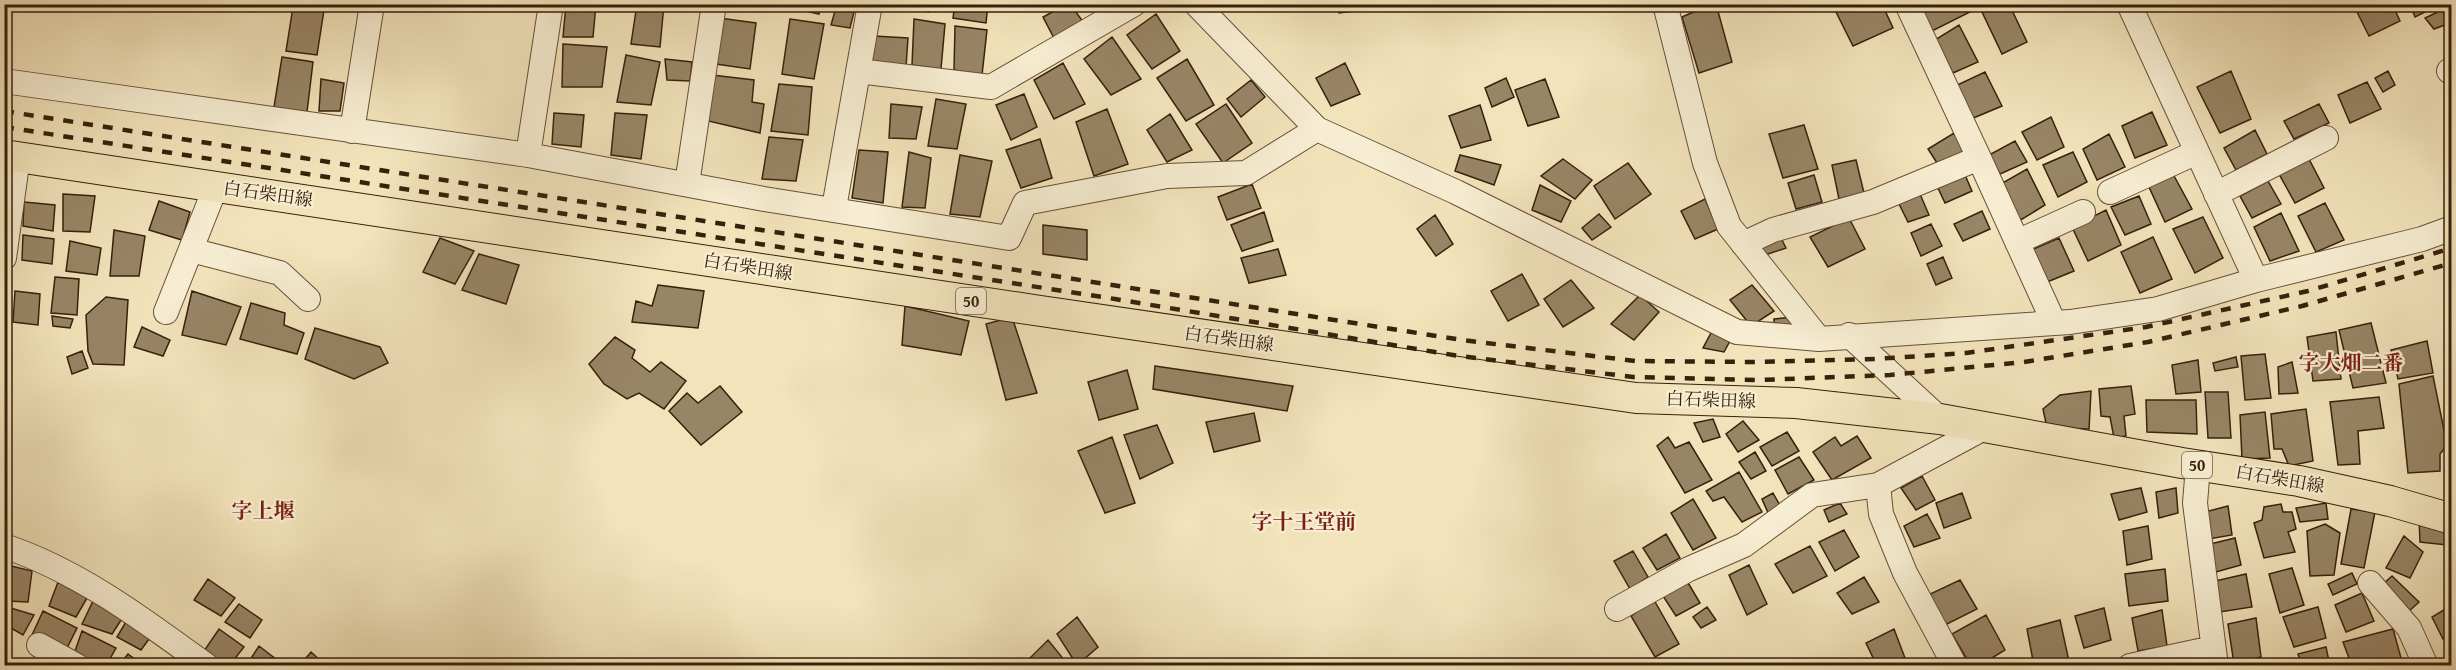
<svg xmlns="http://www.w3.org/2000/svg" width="2456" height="670" viewBox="0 0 2456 670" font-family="'Gentium Book Plus','Noto Serif JP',serif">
<rect width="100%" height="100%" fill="#f2e3ba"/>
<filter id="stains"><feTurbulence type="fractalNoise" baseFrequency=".00333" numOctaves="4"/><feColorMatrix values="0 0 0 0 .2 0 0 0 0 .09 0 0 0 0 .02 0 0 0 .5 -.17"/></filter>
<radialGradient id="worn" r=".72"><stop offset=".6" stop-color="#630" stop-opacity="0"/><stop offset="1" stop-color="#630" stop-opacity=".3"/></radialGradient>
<path fill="#988566" stroke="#37200c" stroke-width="1.5" d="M566,4H596L593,37H563Z
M637,4H664L660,47L631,44Z
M726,4H756L755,10L726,6Z
M787,4H821L819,14L787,7Z
M894,4H931L929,12L894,7Z
M955,4H988L986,23L953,18Z
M1067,4H1070L1084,23L1055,40L1043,17Z
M1336,4H1352L1354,11L1339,13Z
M1712,4H1716L1732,62L1699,73L1682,17Z
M1832,4H1882L1893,28L1853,46Z
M1920,4H1966L1970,12L1932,31Z
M1996,4H2009L2027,42L2002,54L1982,12Z
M2353,4H2392L2400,21L2369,36Z
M2410,4H2441L2415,17Z
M293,7L324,10L317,55L286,51Z
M2442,10L2450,23L2434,29L2425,18Z
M835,11L854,12L850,28L831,25Z
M1156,14L1180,51L1152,69L1127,35Z
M719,18L756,23L750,69L716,64Z
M790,19L824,24L814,79L782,74Z
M914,19L945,24L941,69L912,65Z
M1959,25L1978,62L1953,73L1935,40Z
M955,26L987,30L982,75L954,70Z
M874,36L908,38L906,67L872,62Z
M1112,37L1141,79L1111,95L1084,59Z
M563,44L607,47L602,87H562Z
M626,55L660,62L651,105L617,102Z
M282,57L313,62L307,112L274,107Z
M665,59L692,62L690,81L667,80Z
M1187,59L1214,105L1186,121L1157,78Z
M1063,63L1085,104L1054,119L1034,80Z
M1345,63L1360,94L1331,106L1316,78Z
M2231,71L2251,119L2220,133L2197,87Z
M2388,71L2395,85L2383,92L2375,78Z
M1985,72L2002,106L1971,119L1953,87Z
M712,75L754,80L752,102L764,104L760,133L704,120Z
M1506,78L1514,97L1492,107L1485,88Z
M321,79L344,83L340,111H319Z
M1545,79L1559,117L1528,126L1515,90Z
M1251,80L1265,97L1241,117L1227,99Z
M2367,82L2381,109L2350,123L2338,95Z
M779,84L812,87L808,135L771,131Z
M1024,94L1037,127L1011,140L996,105Z
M936,99L966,104L957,149L928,146Z
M891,104L922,107L916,139L889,138Z
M1226,104L1252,143L1223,163L1196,124Z
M2319,104L2329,123L2294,139L2284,121Z
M1480,105L1491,140L1461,148L1449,116Z
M1107,109L1128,164L1094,176L1076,122Z
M2152,112L2167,145L2135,158L2122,126Z
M554,113L584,115L581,147L552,144Z
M615,113L647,115L641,159L611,155Z
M1170,114L1192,150L1167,162L1147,130Z
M2051,117L2064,147L2037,160L2022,132Z
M1804,125L1818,169L1783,178L1769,134Z
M2255,130L2267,154L2236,170L2224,148Z
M1954,133L1965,153L1939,166L1928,149Z
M2109,134L2125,167L2097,180L2083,149Z
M769,137L803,140L796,181L762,179Z
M1040,139L1052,178L1021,188L1006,150Z
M2015,141L2027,162L2000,174L1989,155Z
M859,150L888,152L883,203L852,198Z
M909,152L931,158L925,208L902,207Z
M2073,152L2087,182L2058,197L2043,165Z
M960,155L992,161L980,217L950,214Z
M1460,155L1501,165L1494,185L1455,171Z
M1563,159L1592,180L1575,199L1541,176Z
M2309,159L2324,188L2295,203L2279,174Z
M1856,160L1864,193L1839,199L1832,165Z
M1628,163L1651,194L1615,219L1594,186Z
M2027,169L2045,205L2019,221L1999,185Z
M2173,174L2192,209L2165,222L2149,187Z
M1814,175L1822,202L1796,209L1788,183Z
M1965,175L1972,191L1945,203L1938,188Z
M2268,181L2281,204L2252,218L2240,196Z
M1252,184L1261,208L1227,220L1218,197Z
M1540,185L1571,201L1561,222L1532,210Z
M63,194L95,196L90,232L63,231Z
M1920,194L1929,215L1908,222L1898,202Z
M2139,196L2151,224L2125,235L2111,207Z
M1705,199L1718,229L1695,239L1681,211Z
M159,201L190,212L182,240L149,230Z
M24,202L55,205L53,231L23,226Z
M2325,203L2344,240L2316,252L2298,216Z
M2106,210L2121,245L2088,261L2072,227Z
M1982,211L1990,229L1963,241L1954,224Z
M1264,212L1273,241L1242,251L1231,225Z
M2281,213L2299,251L2270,261L2254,227Z
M1599,214L1611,227L1592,240L1582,228Z
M1435,215L1453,244L1436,256L1417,229Z
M2203,217L2223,258L2195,273L2173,229Z
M1849,218L1865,249L1828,267L1810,237Z
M1931,224L1942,246L1921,256L1911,233Z
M1043,225L1087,230V260L1043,254Z
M114,230L145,236L139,276H110Z
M1779,234L1786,248L1762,256L1755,244Z
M23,235L54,239L52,264L22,260Z
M2153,237L2172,279L2140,293L2121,252Z
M440,238L474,251L455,284L423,272Z
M2059,238L2074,271L2047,282L2029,251Z
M70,241L101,248L97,275L66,271Z
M1278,249L1286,275L1249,283L1241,258Z
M479,254L519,265L506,304L462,290Z
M1943,257L1952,278L1936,285L1927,264Z
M1522,274L1539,305L1508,321L1491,291Z
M55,277L79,279L77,315L51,313Z
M1571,280L1594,308L1563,327L1544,299Z
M658,285L704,291L698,328L632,322L636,301L652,306Z
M1752,285L1774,311L1751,326L1730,300Z
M15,291L40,294L38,325L13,322Z
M192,291L241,307L226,345L182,335Z
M1640,295L1659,312L1634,340L1611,324Z
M106,297L128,300L124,365L93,364L88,351L86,315Z
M251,303L285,313L284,325L304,333L297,354L240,339Z
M905,306L969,321L961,355L902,345Z
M52,316L73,319L70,328L53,326Z
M1012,317L1037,393L1006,400L986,324Z
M1794,317L1796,331H1774V319Z
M2371,323L2386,383L2353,388L2339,330Z
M142,327L170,340L163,356L134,347Z
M315,328L380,347L388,363L354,379L305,359Z
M1712,331L1731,339L1724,352L1703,348Z
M2336,332L2341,379L2313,381L2307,337Z
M615,337L635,350L632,358L650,372L661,362L686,381L664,409L639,393L627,399L604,384L589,364Z
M2427,341L2433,373L2398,379L2391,350Z
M82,351L88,368L72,374L67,357Z
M2265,354L2271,398L2245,400L2241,356Z
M2236,357L2238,367L2215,371L2213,363Z
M2198,360L2201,392L2176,394L2172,365Z
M2292,362L2298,393L2279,394L2278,367Z
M1155,366L1293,386L1287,411L1153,389Z
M1127,370L1138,409L1099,420L1088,382Z
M2433,376L2447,445L2440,454V471L2408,473L2399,384Z
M720,386L742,412L701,445L669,411L687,393L698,403Z
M2131,386L2135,414L2124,416L2126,436L2114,438L2110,417L2101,416L2099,389Z
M2091,391L2089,429L2047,428L2043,409L2060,395Z
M2205,392H2228L2231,438H2208Z
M2379,397L2384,428L2358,431L2360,464L2338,465L2330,402Z
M2146,400H2196L2197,434L2147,432Z
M2306,409L2313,461L2289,466L2282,449H2274L2271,414Z
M2265,412L2270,458L2242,459L2240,415Z
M1254,413L1260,441L1214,452L1206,422Z
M1713,419L1720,437L1703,442L1694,423Z
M1743,421L1759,440L1738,452L1726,434Z
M1157,425L1173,463L1140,479L1124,435Z
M1787,432L1799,451L1772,466L1760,447Z
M1857,436L1871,458L1832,480L1813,452L1835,437L1841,446Z
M1112,437L1135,503L1105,513L1078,451Z
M1668,437L1675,448L1689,442L1712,480L1685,493L1657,446Z
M1755,452L1766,471L1751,479L1739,462Z
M1799,457L1814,480L1788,494L1775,470Z
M1739,472L1762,512L1742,522L1724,497L1713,501L1706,491Z
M1922,476L1935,500L1916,510L1901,488Z
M2141,488L2147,512L2119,520L2111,494Z
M2176,488L2178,513L2159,518L2156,492Z
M1773,493L1782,509L1769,515L1762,499Z
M1962,493L1971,518L1944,528L1936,503Z
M1693,499L1716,538L1693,550L1671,513Z
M1840,503L1847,514L1829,522L1824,510Z
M2326,503L2328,519L2300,522L2296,508Z
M2281,504L2283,512H2292L2296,529L2288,532L2295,552L2264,558L2254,523L2262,520L2264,507Z
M2228,506L2232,535L2209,539L2205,512Z
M2351,509L2375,512L2364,568L2341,564Z
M1927,514L1940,538L1914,547L1904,526Z
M2419,517L2449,528L2447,545L2420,542Z
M2325,524L2340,533L2334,575L2310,576L2307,531Z
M2148,526L2152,559L2127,565L2123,531Z
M1844,530L1859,557L1835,571L1819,542Z
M1666,534L1680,558L1657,570L1643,548Z
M2404,536L2423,552L2410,578L2386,568Z
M2235,538L2241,565L2212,573L2206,545Z
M1810,546L1827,576L1793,593L1775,564Z
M1633,551L1648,577L1630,589L1614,561Z
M1749,565L1767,604L1747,615L1729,575Z
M11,566L32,571L28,602L7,601Z
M2292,568L2304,605L2280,613L2269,574Z
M2165,569L2168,601L2129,606L2125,574Z
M2352,573L2357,584L2333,595L2328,584Z
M2246,574L2252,607L2220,612L2215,581Z
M2392,576L2419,602L2407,613L2382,585Z
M1864,577L1879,602L1852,614L1837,593Z
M208,579L235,598L221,616L194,600Z
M1960,580L1977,609L1945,625L1928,595Z
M1687,581L1700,603L1676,616L1663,596Z
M58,582L87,598L76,617L49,606Z
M2362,593L2374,621L2346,632L2335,605Z
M94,599L123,617L112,634L82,624Z
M1654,600L1679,644L1655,657L1631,616Z
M239,604L262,620L250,638L225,622Z
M2452,605V635L2443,639L2432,617Z
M4,606L34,615L23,635L4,624Z
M1707,607L1716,620L1701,628L1693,617Z
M2318,607L2326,638L2294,647L2283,617Z
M2104,608L2111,640L2084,648L2075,616Z
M2162,610L2167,646L2138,651L2132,618Z
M43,611L77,628L67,648L32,635Z
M1986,615L2005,650L1979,666H1971L1952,634Z
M1077,617L1098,647L1077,665L1057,634Z
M2256,618L2261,657L2234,664L2228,624Z
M127,620L152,635L141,650L117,637Z
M2060,620L2070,666H2034L2027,629Z
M219,629L244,647L229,666H225L204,651Z
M1894,629L1908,666H1877L1866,643Z
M2393,629L2401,658L2379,666H2352L2343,642Z
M82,631L116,648L106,666H94L74,654Z
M1048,640L1069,666H1036L1030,658Z
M259,646L285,666H246Z
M2326,647L2330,666H2302L2298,654Z
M311,652L326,666H299Z
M128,654L144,666H118Z
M4,658L23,662L22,666H4Z"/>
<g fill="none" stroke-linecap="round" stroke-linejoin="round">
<g stroke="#665138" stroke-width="26">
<path id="minor" d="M1196,4L1317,129L1456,192L1737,332L1819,339L2070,322L2158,309L2256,280L2422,239L2452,228
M1665,4L1705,163L1729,226L1819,339
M2129,4L2256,280
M858,71L991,87L1134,4
M2449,71L2452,70
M4,81L528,155L764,199L1009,238L1025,203L1167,176L1246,173L1317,129
M352,131L372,4
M528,155L551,4
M1979,158L2054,323
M687,184L714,4
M2110,192L2197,152
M2216,194L2326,138
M834,208L870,4
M2017,242L2083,212
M1743,244L1773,230L1873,202L1979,158L1907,4
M191,250L280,273L308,299
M4,258L18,157
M166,312L216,186
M1849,335L1940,419
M2198,466L2195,503L2216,666
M1878,485L1881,514L1905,573L1955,666
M4,546C79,571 144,620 207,666
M2370,583L2409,628L2426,666
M1617,609L1689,569L1744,545L1812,495L1878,485L1984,428
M39,645L77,666
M2130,666L2213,648"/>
</g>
<g stroke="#37200c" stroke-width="32">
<path id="major" d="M4,155L1034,310L1636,398L1796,403L1940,419L2182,463L2299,481L2390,501L2452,519"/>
</g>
<use href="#minor" stroke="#f7edd2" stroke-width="24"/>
<use href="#major" stroke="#f2e3ba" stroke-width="30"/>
<path stroke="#37200c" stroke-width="4.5" stroke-dasharray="10 10" stroke-linecap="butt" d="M4,111L1462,340L1635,361L1752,362L1875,359L1966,353L2146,327L2308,291L2452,248
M4,127L1115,299L1459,356L1633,377L1759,380L1890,375L2024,362L2148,342L2302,306L2452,263"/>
</g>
<g text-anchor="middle" stroke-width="4.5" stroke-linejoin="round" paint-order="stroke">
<g fill="#f7edd2" stroke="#715e47" stroke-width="1.5">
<rect x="956" y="288" width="30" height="26" rx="4.5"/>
<rect x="2182" y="452" width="30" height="26" rx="4.5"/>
</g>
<g font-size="16" font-weight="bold" fill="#37200c">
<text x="971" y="307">50</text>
<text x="2197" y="471">50</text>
</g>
<g font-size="18" fill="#37200c" stroke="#f7edd2">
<text transform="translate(268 194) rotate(8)" y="6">白石柴田線</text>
<text transform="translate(748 267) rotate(9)" y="6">白石柴田線</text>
<text transform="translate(1229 339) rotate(8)" y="6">白石柴田線</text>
<text transform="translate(1711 400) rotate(2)" y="6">白石柴田線</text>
<text transform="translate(2280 479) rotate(10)" y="6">白石柴田線</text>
</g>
<g font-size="21" font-weight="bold" fill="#7a1f14" stroke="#f7edd2">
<text x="2351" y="370">字大畑二番</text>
<text x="263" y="518">字上堰</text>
<text x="1304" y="529">字十王堂前</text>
</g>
</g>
<rect width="2456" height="670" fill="none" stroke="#f2e3ba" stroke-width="24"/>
<rect x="6" y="6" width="2444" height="658" fill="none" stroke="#37200c" stroke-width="3"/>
<rect x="12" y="12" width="2432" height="646" fill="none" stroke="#37200c" stroke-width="1.5"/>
<rect width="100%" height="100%" filter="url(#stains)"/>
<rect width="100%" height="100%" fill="url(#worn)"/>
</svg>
